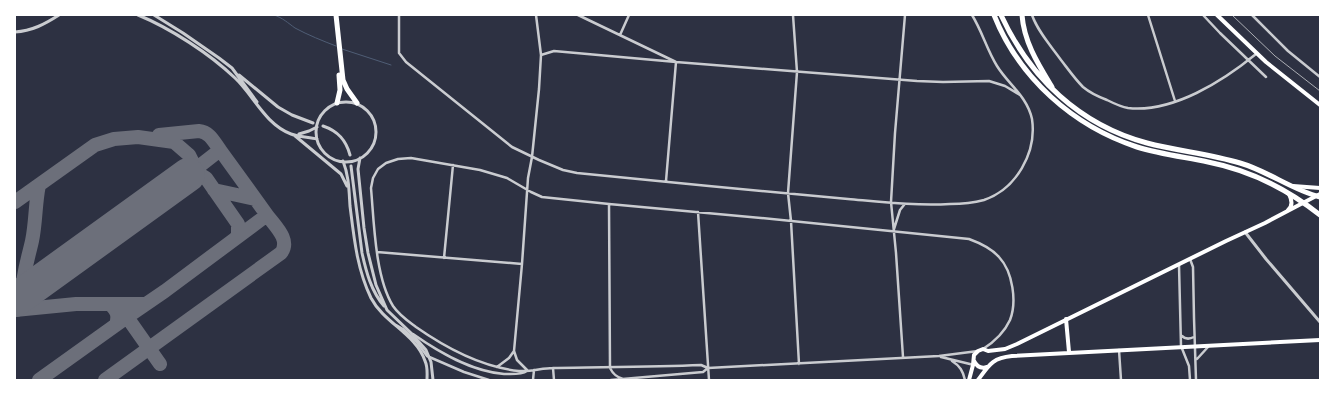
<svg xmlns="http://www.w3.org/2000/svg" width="1335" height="395" viewBox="0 0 1335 395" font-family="'Space Grotesk',sans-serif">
<rect width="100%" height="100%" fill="#2d3142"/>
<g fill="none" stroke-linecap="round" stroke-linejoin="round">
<path stroke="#4f5d75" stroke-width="1" d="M274,15C283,18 288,23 295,28C308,35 323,41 336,46
M342,49L391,65"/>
<path stroke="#6c6f7a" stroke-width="14" d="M159,135L199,131C210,132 214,142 220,150
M188,175C195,172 199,174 206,178L238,224V234L236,238
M214,190L255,199
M15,202L95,145L114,139L138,137L174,142L189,155L192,161V167L188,175
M22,295C22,276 28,259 32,241C36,222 35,204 39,185
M145,304H110L120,310L127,317L160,364
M15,310L76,304H110C117,311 119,315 116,325
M39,380L127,317L165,291L267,215L220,150L188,175
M105,380L281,253C291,240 275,226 267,215"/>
<path stroke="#6c6f7a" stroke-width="34" d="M15,300L188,175"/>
<path stroke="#caccd0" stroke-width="2.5" d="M399,15V53L406,62L512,147L539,160L563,170L577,173C667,182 758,191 848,199C882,202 916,206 950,204C961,204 973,203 984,200C1016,189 1037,153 1032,119C1027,96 1008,84 997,66C987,50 982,31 972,15
M578,15L676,62L917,81L943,82L989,81L1005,86L1020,95
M793,15L797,72L788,193L791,221L799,364
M1032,15C1038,32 1051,46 1061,60C1068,69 1075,79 1083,87C1089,92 1099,97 1107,100C1113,103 1121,107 1128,108C1173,113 1223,81 1256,54
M1148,15L1175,101
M1203,15L1220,33L1266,77
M1252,15L1288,51L1320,77
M620,35L629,15
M541,55L554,51L676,62L666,181
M609,204L610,368C613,374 616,377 623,379
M698,212L709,380
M894,229L900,210L904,205
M377,252L522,264
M444,258L453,165
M1190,259L1193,267L1194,318L1196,380
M1179,265L1181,346L1189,366L1190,380
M396,325L403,329L416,341L427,356L464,372L489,380
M413,334C440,353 471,371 504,374C512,374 521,375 527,371
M1182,336C1186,340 1190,339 1194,337
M1119,350L1121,380
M978,351L939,356L708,368L701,365C652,367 602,367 553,368C542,368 531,372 519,371C481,367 446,348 416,327C408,321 399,315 393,306C375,277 374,222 371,188L373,178L378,169L386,163L398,159L411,158L480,170L507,178L531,192L542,197L609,204L761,218L969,239C980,243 991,248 999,257C1013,272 1017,302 1010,320C1004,333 994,342 983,349
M903,357L896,253L891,202L895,133L905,15
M941,357L974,365
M1197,359L1208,347
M952,361C960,366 963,371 965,380
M497,367L509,358L514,351
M553,368L554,380
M527,370L517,360L514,351L522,264L528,178L532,157L539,89L541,55L536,15
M533,380L534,370
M611,380L703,372L708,368"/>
<path stroke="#caccd0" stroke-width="3" d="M138,15C170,28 210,54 235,78C254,96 265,124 291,134C299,137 309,137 317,139
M154,15L183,33L219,58L232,68L257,102
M15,32C32,31 45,24 59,15
M239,75L278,107L292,115L313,123
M316 132a30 30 0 1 1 60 0a30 30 0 1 1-60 0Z
M323,126C338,131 346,140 350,155
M299,134L309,131L317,127
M294,135L341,174L347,186
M360,158L358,169L364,228L368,253L376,285L387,310L411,333L426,350L431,362L433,380
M343,161C349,176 349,191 350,206C354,238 357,269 371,298C384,323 416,334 425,361C428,367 427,374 427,380
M351,166L362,253C366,271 371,291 384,306
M1245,232L1266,259L1320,322"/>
<path stroke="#fff" stroke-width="4" d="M1217,15L1266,62L1320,105
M1293,186L1320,188
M1288,210C1293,206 1292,200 1289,194
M1066,319L1069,352
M974,361C977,367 981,369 987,367
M969,380L973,365L974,355L978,351L983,349L988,351L1005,349L1017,344L1226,241L1265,223L1320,194
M978,380C989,365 992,358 1012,356L1320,340"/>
<path stroke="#fff" stroke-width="5" d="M336,15L343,80L347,89L357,103
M994,15C1019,78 1073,126 1137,147C1160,154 1184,157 1208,162C1249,170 1287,189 1320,215
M1001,15C1030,78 1080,125 1147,143C1178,151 1210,154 1240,163C1268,171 1292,190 1320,197
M1022,15C1024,42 1038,64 1052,87
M337,103L340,90L339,75"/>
<path stroke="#abadb3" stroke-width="1" d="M1232,15L1275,56L1320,91"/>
</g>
<rect width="1335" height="395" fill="none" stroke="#ffffff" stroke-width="32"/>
</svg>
